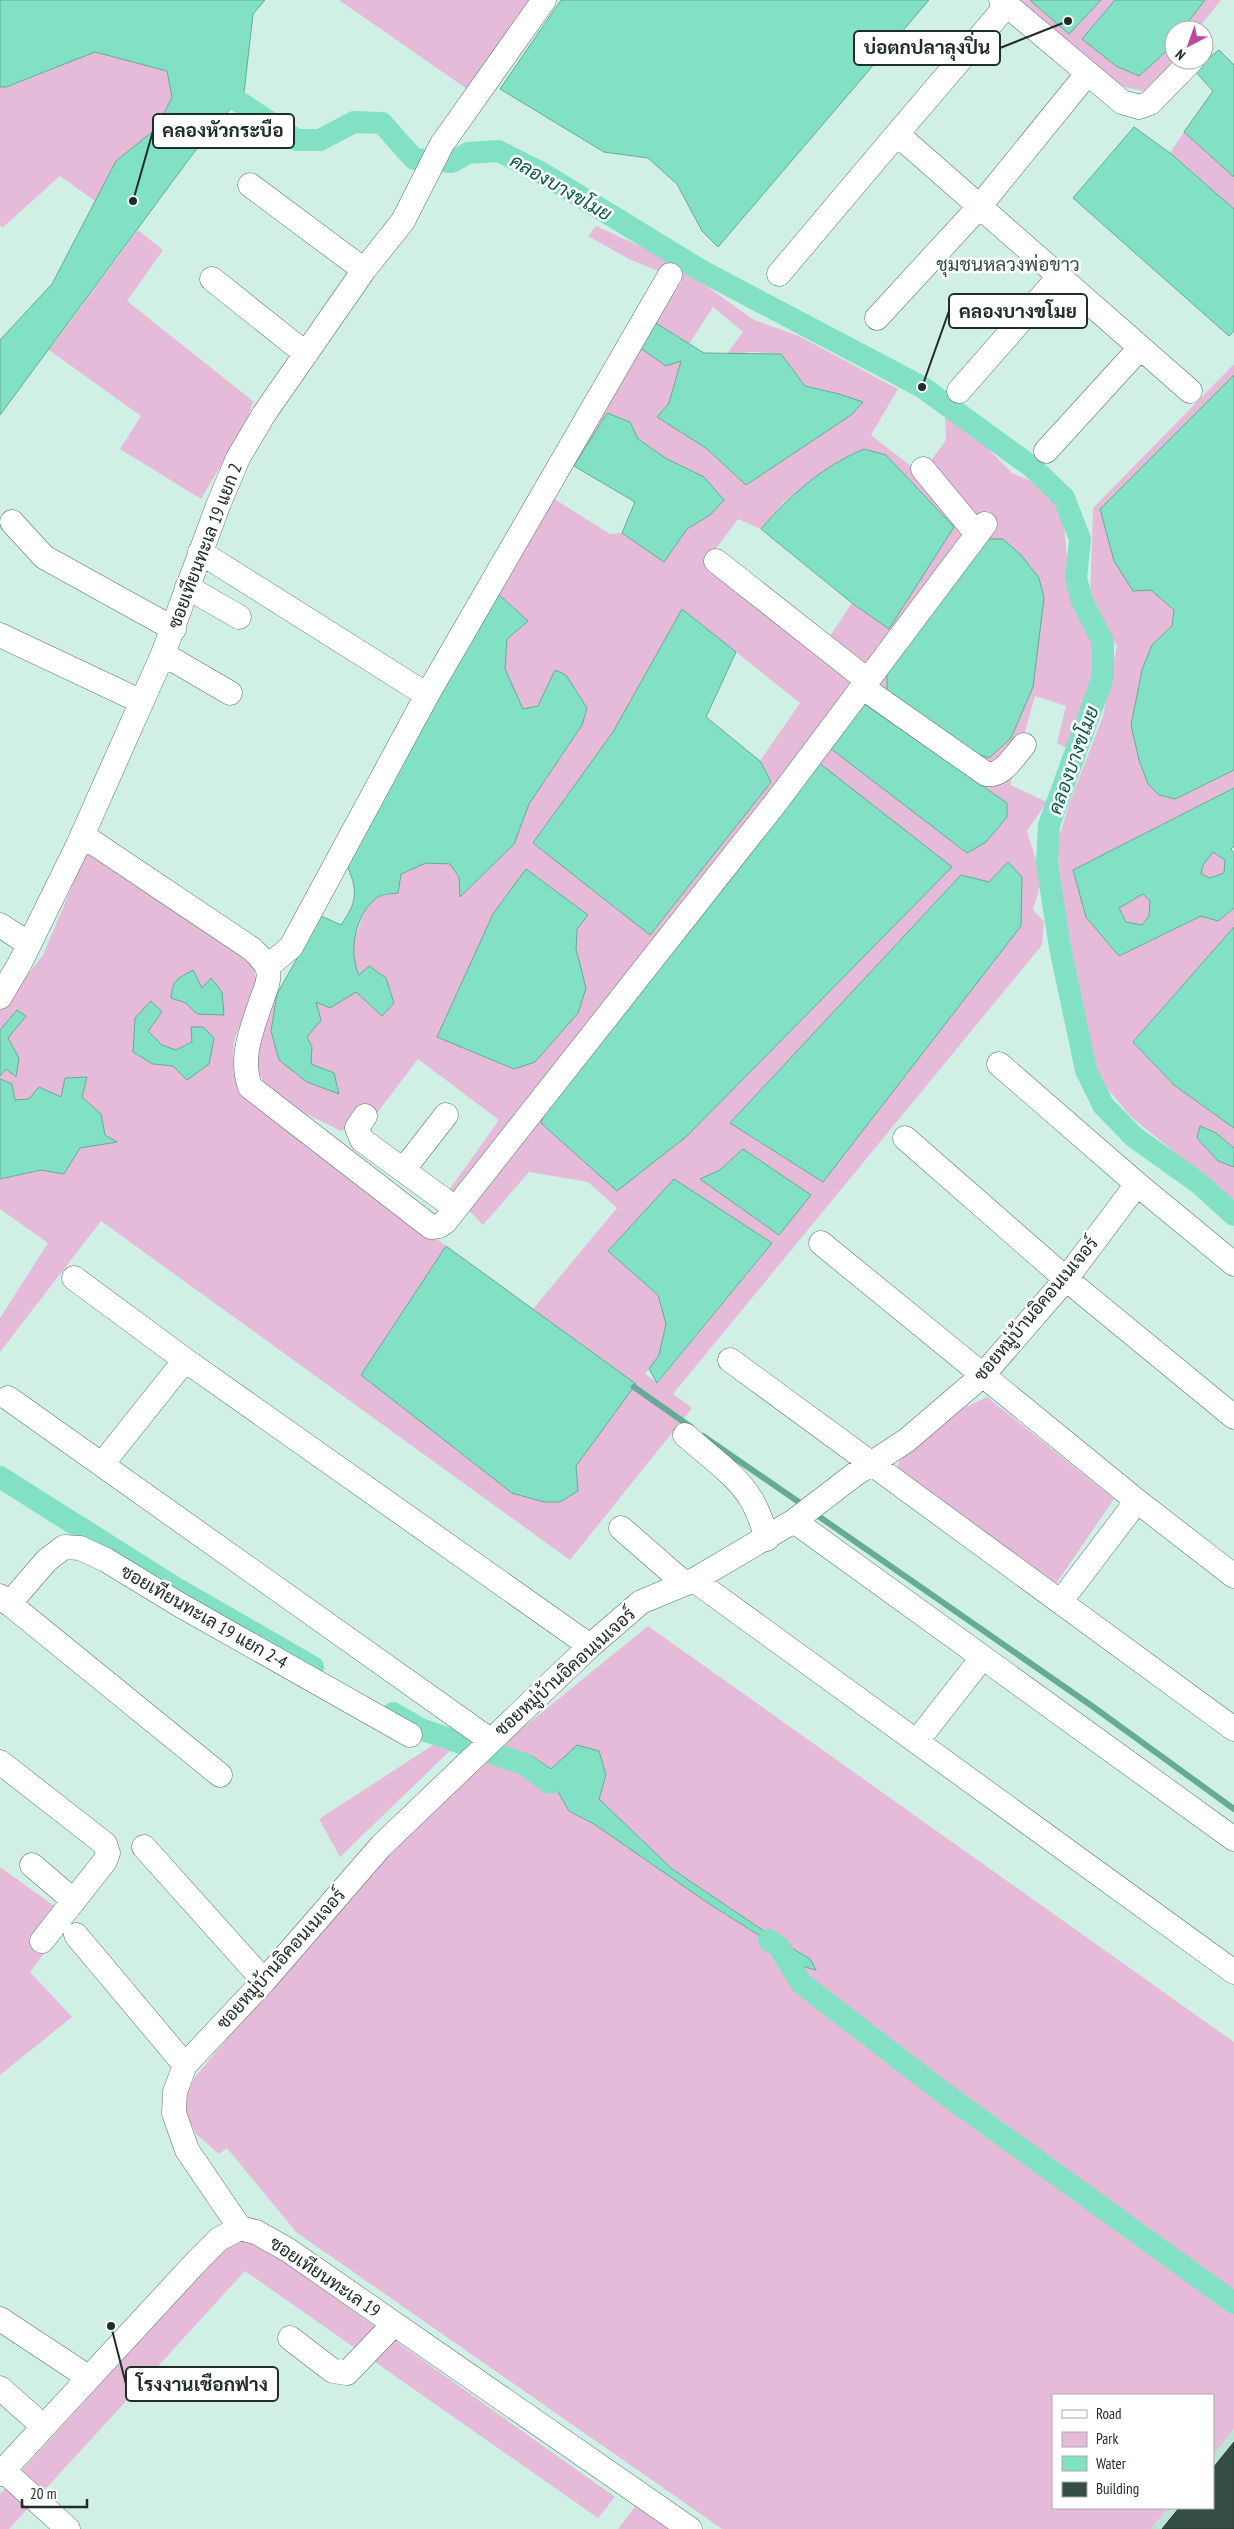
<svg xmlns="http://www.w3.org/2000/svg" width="1234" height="2529" viewBox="0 0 1234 2529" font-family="'PT Sans Narrow',Sarabun,sans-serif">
<rect width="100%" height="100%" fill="#d1f0e5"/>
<path fill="#bde3d6" d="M1234,2429V2529H1151L1168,2508H1213V2455Z"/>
<path fill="#e6bbd9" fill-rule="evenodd" d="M339,0H530L467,89Z
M1018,0H1030L1069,33L1101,0H1115L1082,39L1164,52L1174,40V59L1148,92L1120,86Z
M1205,0H1221L1197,30H1182Z
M95,52L167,71L172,97L157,128L116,161L95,201L60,176L2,228L0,225V87H7Z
M1184,132L1234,177V209L1170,153Z
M596,226L670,260L754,320L799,336L898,389L871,435L921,474L946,440L945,413L966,426L1012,473L1036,483L1057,503L1064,524L1069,581L1085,621L1098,646L1091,694L1069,749L1057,743L1066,706L1035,696L1010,785L1047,802L1027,831L1042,879L1033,910L1044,921L1042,945L673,1394L692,1408L570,1560L101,1221L0,1352V1318L48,1243L0,1209V1179L41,1170L64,1173L80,1148L116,1142L105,1135L101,1114L82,1097L87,1077L61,1097L14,1100L12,1084L0,1079V1076L6,1069L16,1076L19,1058L8,1038L17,1011L0,1030V1010L43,955L87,851L245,955C280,1000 220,1020 236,1069C239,1080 250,1092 256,1102L446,1246L361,1375L575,1466L636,1384L533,1309L617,1208L588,1182L529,1172L483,1225L449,1190L499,1120L418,1059L374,1117L341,1131C297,1108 237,1091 261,1028C265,1016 272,1005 277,994L271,1031L311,1064L312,1048L307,1037L315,1001L330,1008L355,992L359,975L354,966L352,947L364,912L376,897L398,893L401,874L426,862L450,864L459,877L461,896L514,844L529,804L582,725L555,670L538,706L523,709L505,670L507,639L528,621L496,592L548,495L610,534L622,533L664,561L687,529L710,515L667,459L638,439L630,422L607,413L574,466L568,461L636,345L681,361L669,403L657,417L706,448L746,485L851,415L862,403L839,394L805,386L781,354L751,352L726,355L743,332L713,307L689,344L654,322L682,281L629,259L588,236ZM841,459L889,629L852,603L820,651L706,562L738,519L761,529L784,502ZM682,609L800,703L760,761L771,782L533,843L613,732ZM881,713L1007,803L830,748ZM1008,862L823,1182L731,1123L961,875L989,882ZM526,869L588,915L577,929L576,949L474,958L493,914ZM202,988L197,1014L186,1003ZM162,1012L148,1030L162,1045L176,1050L193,1042L187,1080L173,1066L153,1064L133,1052L135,1018ZM743,1149L779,1234L700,1179L720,1170ZM772,1243L658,1383L645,1374L659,1355L666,1324L658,1295L608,1251Z
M138,230L163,250L127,301L253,401L248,419L201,499L120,449L141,416L49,350Z
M1234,364V375L1100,509L1151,590L1174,610L1172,626L1152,645L1142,670L1131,725L1175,799L1234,770V788L1073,870L1119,956L1201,916L1218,921L1234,908V927L1133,1042L1174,1085L1234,1128V1148L1216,1133L1218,1161L1234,1167V1200L1131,1117L1102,1082L1090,1057L1061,890L1057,844L1069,804L1103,716L1117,646L1090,599L1093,508Z
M1213,852L1225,860L1224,873L1210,878L1201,874L1203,865Z
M1143,894L1150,901L1149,916L1142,925L1126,922L1119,908Z
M987,1397L1114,1499L1053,1588L896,1469L904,1452L962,1409Z
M648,1626L1234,2042V2429L1213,2455V2395H1053V2508H1168L1151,2529H722L296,2232L227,2148L219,2154L196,2134L182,2106L195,2077L384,1851L449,1788ZM532,1756L551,1769L606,1775L599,1799L672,1869L767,1933L810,1959L815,1970L788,1962L780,1970L768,1941L711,1905L594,1824L569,1811L557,1790L524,1764Z
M447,1736L457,1744L340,1857L319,1819Z
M0,1867L71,1918L30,1972L72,2017L0,2075Z
M246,2239L262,2246L615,2497L598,2518L245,2271L9,2529H0V2494L230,2242Z
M636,2505L670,2529H618Z"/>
<path fill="#82e1c5" stroke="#65ab96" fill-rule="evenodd" d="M0,0H265L253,14L244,93L198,147L0,415V340L52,284L116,161L157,128L172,97L167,71L95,52L6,87H0Z
M561,0H929L718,247L702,231L677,184L648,158L604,152L500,89Z
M1030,0H1101L1069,34Z
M1115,0H1205L1182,30H1174C1174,50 1152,63 1139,76L1116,66L1082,39Z
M1219,50L1234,65V177L1184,132L1213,91L1194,70Z
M1134,127L1170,153L1234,209V331L1229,336L1073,198Z
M654,322L704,353L781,354L805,386L839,394L863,402L851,415L746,485L706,448L657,417L669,403L681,361L666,366L636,345Z
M1234,375V770L1175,799L1159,795L1148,784L1139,760L1131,725L1142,670L1152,645L1172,626L1174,610L1151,590L1133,591L1114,561L1100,509Z
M607,413L630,422L638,439L667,459L704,477L724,500L710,515L687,529L664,562L622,533L635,502L574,466Z
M864,449L886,455L954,527L889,629L852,603L761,529C789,496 823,466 864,449Z
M982,539H1003L1021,555L1039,578L1044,598L1033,687L1011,738L989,758L966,750L887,691V669Z
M496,592L528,621L507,639L505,669L523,709L538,706L555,670L566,675L587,708L582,725L529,804L514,844L460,897L459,877L450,864L426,863L401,874L398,893C391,894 380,894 375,899C355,916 348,952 359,975L369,966L386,978L394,1003L382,1016L356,992L330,1008L316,1002L321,1020L307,1037L312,1047L311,1064L334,1073L339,1094L307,1082L279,1060L271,1031L277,994L321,916L341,925C358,901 358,890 346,863Z
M682,609L736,652L706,717L760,761L771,782L650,935L533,843L613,732Z
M860,701L1007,803V817L986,842L967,853L830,748Z
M818,762L952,867L687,1136L617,1191L541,1123L546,1108Z
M1234,788V846L1231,849L1234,854V908L1218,921L1201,916L1119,956L1086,917L1073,870ZM1213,852L1225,860L1224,873L1210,878L1201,874L1203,865ZM1143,894L1150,901L1149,916L1142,925L1126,922L1119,908Z
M1008,862L1022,877L1021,926L823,1182L730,1123L961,875L989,882Z
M526,869L588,915L577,929L576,949L586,988L578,1013L535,1062L514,1069L437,1037L493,914Z
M1234,927V1128L1174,1085L1133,1042Z
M193,970L202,988L211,978L222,992L224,1015L197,1014L186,1003L171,998C173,979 177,979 193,970Z
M151,1001L162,1012L148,1031L162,1045L176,1050L192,1042L191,1027H203L214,1038L209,1064L187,1080L173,1066L153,1064L133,1052L135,1018Z
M17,1010L26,1016L8,1038L19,1058L16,1077L6,1069L0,1076V1030Z
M87,1077L82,1097L101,1114L105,1135L117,1142L80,1148L64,1174L41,1170L0,1179V1079L12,1084L15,1100L29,1099L39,1087L61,1097L65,1078Z
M1200,1126L1216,1133L1234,1148V1167L1218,1161L1197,1138Z
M743,1149L811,1195L779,1235L700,1179L720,1170Z
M674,1179L772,1243L657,1383L649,1369L659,1355L666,1324L658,1295L608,1251Z
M446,1246L636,1384L576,1466L578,1491L560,1502H544L512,1493L361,1375Z
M577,1745L599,1751L606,1775L599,1799L672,1869L767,1933L810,1959L816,1970L788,1962L781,1970L768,1941L711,1905L594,1824L569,1811L557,1790L524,1764L532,1756L551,1769Z"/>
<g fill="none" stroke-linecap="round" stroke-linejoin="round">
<path stroke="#65ab96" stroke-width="6" d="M634,1387L691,1427
M703,1436L806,1507
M814,1513L1092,1706L1234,1809"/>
<path stroke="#82e1c5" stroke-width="22" d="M212,84L297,140H320L354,122L382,123L414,159L452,162L468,153L498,151L540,172L702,271L922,387L1032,467L1064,498L1080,539L1076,578L1082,601L1103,642V677L1049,825L1047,863L1060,948L1086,1070L1103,1105L1134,1137L1200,1184L1234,1215
M0,1477L174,1587L313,1667
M393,1713L423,1730L524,1764L550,1783
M769,1940L779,1947L801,1983L941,2091L1234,2303"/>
</g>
<path fill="#344e46" stroke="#243731" d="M1234,2442V2529H1162L1179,2508H1213V2468Z"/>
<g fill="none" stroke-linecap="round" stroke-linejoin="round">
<g stroke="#59746b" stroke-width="25">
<path id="minor" d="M1001,0L1122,102L1139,107L1150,103L1192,60
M1007,5L897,134L1190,391
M250,185L364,270
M779,274L897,134
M212,279L306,354
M877,318L979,207L1087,74
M959,391L1059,277
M1046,451L1140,348
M923,469L977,534
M12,522L44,557L174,629
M200,552L427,695
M716,561L867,680
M187,587L239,617
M0,635L142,702
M163,654L230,693
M862,687L986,774C1003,777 1013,757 1024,745
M82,835L252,949C258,955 265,961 268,970C270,978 266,989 263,996C253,1027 239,1055 250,1087L431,1227L439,1226L445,1222L777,801L985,524
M0,925L29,944
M267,967L291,947L427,695L670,275
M0,997L20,963L78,845L163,654L219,503L238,458L264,414L364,270L403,221L442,144L544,0
M999,1064L1137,1184L1234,1264
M365,1116L357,1128L362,1140L455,1208
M905,1138L1066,1279L1234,1417
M404,1169L446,1115
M821,1243L1137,1501L1234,1576
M74,1278L185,1360L590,1646
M730,1360L1234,1729
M8,1398L490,1740
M685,1435C706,1454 736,1474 751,1499C759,1512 763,1525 767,1539
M103,1463L185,1360
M794,1521L1234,1839
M621,1528L684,1583
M694,1580L1234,1972
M0,1596L220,1775
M1061,1601L1137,1501
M9,1604L47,1560L64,1547L80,1548L106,1560L180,1605L410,1735
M917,1741L982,1658
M0,1762L105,1844L108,1853L105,1861L42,1941
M144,1847L264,1981
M32,1865L74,1901
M76,1935L185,2065
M240,2228L187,2150L174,2113L175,2092L185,2065L264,1981L381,1846L590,1646L641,1602L694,1580L794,1521L854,1475L907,1440L983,1375L1066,1279L1137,1184
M0,2319L88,2377
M290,2338L333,2371L347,2373L394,2324
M0,2388L43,2426
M3,2470L68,2529
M0,2474L198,2260L219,2239L240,2228L256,2232L288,2250L690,2529"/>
</g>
<use href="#minor" stroke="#fff" stroke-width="24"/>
</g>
<g text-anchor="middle" stroke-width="5" stroke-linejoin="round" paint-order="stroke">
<g font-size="18" fill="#202c28" stroke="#fff">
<text transform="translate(205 546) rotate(-69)" y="6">ซอยเทียนทะเล 19 แยก 2</text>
<text transform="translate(1036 1309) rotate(-50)" y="6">ซอยหมู่บ้านอิคอนเนเจอร์</text>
<text transform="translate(204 1617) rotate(30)" y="6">ซอยเทียนทะเล 19 แยก 2-4</text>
<text transform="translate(565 1672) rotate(-42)" y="6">ซอยหมู่บ้านอิคอนเนเจอร์</text>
<text transform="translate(281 1959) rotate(-48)" y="6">ซอยหมู่บ้านอิคอนเนเจอร์</text>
<text transform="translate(325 2277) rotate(34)" y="6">ซอยเทียนทะเล 19</text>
</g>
<g font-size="19" font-style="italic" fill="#045846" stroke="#fff">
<text transform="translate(561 187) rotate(30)" y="7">คลองบางขโมย</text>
<text transform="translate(1073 760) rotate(-70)" y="7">คลองบางขโมย</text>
</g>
<g font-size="19" fill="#324c44" stroke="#fff">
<text x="1008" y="271">ชุมชนหลวงพ่อขาว</text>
</g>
</g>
<path fill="none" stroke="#202c28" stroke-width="2" d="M1068 21L1000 48M133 201L153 131M922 387L949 311M111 2326L126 2384"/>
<g fill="#202c28" stroke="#fff" stroke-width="2">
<circle cx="1068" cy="21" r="5"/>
<circle cx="133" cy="201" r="5"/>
<circle cx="922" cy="387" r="5"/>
<circle cx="111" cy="2326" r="5"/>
</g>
<g fill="#fff" stroke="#202c28" stroke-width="2">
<rect x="854" y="31" width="146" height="34" rx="5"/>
<rect x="153" y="114" width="141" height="34" rx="5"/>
<rect x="949" y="294" width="138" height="34" rx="5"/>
<rect x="126" y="2367" width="152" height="34" rx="5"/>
</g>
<g font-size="19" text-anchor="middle" font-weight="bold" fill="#202c28">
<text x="927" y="54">บ่อตกปลาลุงปิ่น</text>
<text x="223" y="137">คลองหัวกระบือ</text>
<text x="1018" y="318">คลองบางขโมย</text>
<text x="202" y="2391">โรงงานเชือกฟาง</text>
</g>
<rect x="1052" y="2394" width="162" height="115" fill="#ffffff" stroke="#a6aba9"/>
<rect x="1062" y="2410" width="25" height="8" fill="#ffffff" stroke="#a6aba9"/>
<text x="1096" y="2419" font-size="15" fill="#202c28">Road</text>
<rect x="1062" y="2432" width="25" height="15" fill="#e6bbd9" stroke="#a6aba9"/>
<text x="1096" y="2444" font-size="15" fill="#202c28">Park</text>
<rect x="1062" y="2456" width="25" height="15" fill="#82e1c5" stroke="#a6aba9"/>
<text x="1096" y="2469" font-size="15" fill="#202c28">Water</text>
<rect x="1062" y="2482" width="25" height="15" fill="#344e46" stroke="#a6aba9"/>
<text x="1096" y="2494" font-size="15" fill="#202c28">Building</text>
<g transform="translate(1189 45) rotate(221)"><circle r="24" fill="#ffffff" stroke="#a6aba9"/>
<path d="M0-4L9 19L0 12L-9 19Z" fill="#bc49a2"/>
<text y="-8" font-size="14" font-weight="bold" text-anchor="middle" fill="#202c28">N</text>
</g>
<path d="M22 2499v8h65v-8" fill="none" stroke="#202c28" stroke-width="2.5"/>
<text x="30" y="2499" font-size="15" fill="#202c28" stroke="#ffffff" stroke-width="4" paint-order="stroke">20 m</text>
</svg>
